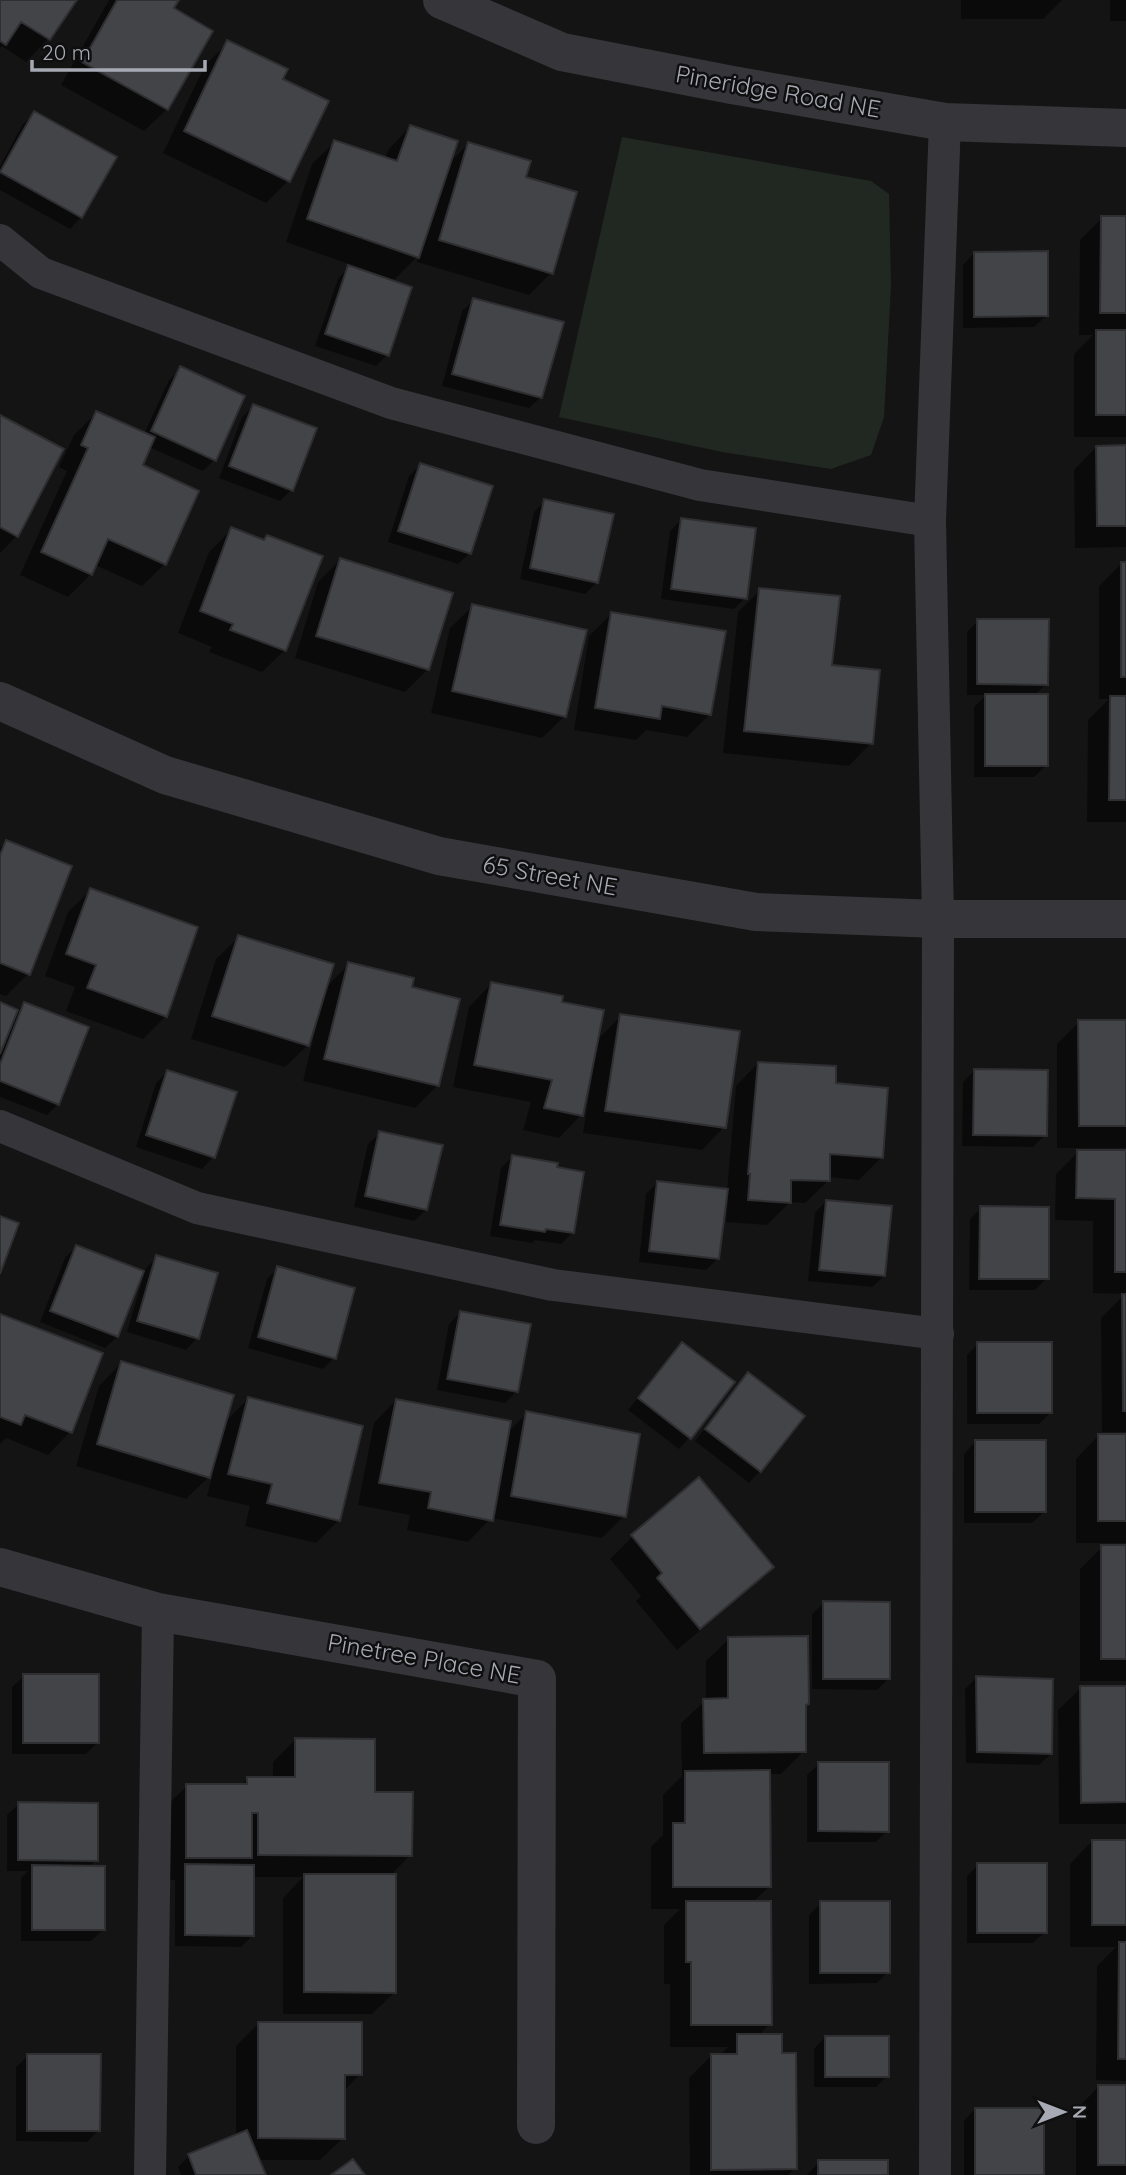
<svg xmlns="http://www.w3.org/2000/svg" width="1126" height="2175" viewBox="0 0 1126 2175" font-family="Quicksand,sans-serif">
<rect width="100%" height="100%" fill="#141415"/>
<path fill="#212822" d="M622,137L871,181L889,194L891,285L884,417L871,455L831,469L722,452L559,417Z"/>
<path fill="#0007" d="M0,0H75L48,39L26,62L2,46L0,48Z
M109,0H176L171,9L167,109L144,131L61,85Z
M961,0H1062L1043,19H961Z
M1110,0H1126V21H1110Z
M228,43L288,181L266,203L163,153L205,65Z
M35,113L81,217L70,229L0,190V166L23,124Z
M410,127L449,163L468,144L524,178L551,273L529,295L417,262L420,254L394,280L286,242L312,164L335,142L385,159L388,150Z
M1102,218H1126V437H1074V354L1093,335H1079L1080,240Z
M974,253L1046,316L1034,327L963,328V265Z
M349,267L387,355L376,366L315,346L338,279Z
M474,300L541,397L529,408L442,386L462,311Z
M181,369L214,460L203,471L149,447L141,466L165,564L142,586L95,565L91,574L68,597L20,575L67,471L59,467L74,435L96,413L144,434L169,380Z
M254,406L291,490L280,501L219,478L242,417Z
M0,417L17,536L0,553Z
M1096,447H1126V547L1075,548L1074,470Z
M420,465L470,553L458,564L388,542L409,476Z
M545,501L597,582L585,594L520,579L534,512Z
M681,520L745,598L734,609L661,599L670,531Z
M232,529L263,541L285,650L262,672L209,652L212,647L178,633L209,552Z
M340,560L428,669L405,692L295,658L318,582Z
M1121,564H1126V822H1087L1088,720L1109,699H1099V586Z
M760,590L831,666L871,743L849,766L723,753L738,612Z
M473,606L565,716L542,738L431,713L450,628Z
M611,614L710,714L687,737L646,730L636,740L574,730L589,636Z
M978,621L1046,684L1034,696L1046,766L1034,777H974V707L986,695H967V632Z
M6,842L28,974L6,996L0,994V848Z
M91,890L196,928L165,1017L143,1039L66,1011L75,987L45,976L68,912Z
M239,937L325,988L349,964L410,988L437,1086L415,1108L303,1081L317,1023H314L308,1045L285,1067L191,1039L216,959Z
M491,984L560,1003L596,1041L621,1016L724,1127L702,1150L583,1133L593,1070H590L581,1115L559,1138L523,1130L531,1102L453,1087L469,1007Z
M0,1004L17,1011L24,1004L58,1104L47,1115L0,1097Z
M1079,1022H1126V1148H1057V1044Z
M758,1063L882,1157L859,1180L828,1177V1181L805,1203L790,1202L767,1225L726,1222L728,1197H725L717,1259L706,1270L639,1262L646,1194L657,1183L727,1191L736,1086Z
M974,1071L1045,1135L1033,1147L962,1146L963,1082Z
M167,1072L213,1157L202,1169L136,1147L156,1083Z
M380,1133L426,1210L414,1221L354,1207L368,1144Z
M1078,1152H1126V1432H1102L1101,1318L1125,1294L1093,1293V1221L1055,1220L1056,1174Z
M512,1157L572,1233L561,1244L535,1240L532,1243L490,1236L501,1168Z
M826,1201L884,1276L872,1287L808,1281L815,1213Z
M981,1208L1047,1278L1035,1290H969L970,1219Z
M76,1247L144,1273L146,1268L157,1257L197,1338L186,1350L127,1332L144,1274L141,1273L117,1337L105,1348L40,1322L65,1258Z
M278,1268L334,1358L323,1369L248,1348L267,1279Z
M460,1313L517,1391L505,1403L437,1390L449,1324Z
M0,1316L70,1432L48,1455L6,1438L0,1444Z
M682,1344L690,1437L679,1449L628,1410Z
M978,1344L1051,1412L1039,1424H967V1355Z
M121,1363L224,1423L248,1399L338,1521L316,1543L245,1526L250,1506L207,1496L213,1473L186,1499L76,1466L99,1386Z
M748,1374L760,1471L749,1483L695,1441Z
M396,1400L507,1433L527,1413L624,1516L602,1538L491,1518L468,1542L407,1530L410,1515L358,1505L374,1423Z
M1098,1436H1126V1543H1076V1459Z
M975,1442L1044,1512L1032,1523H964V1454Z
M699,1480L772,1567L749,1589L677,1650L636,1601L641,1596L610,1559L632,1537Z
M1102,1547H1126V1681H1080V1569Z
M824,1603L888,1679L877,1690L812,1689V1614Z
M729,1639L808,1703L804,1707V1751L781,1774H768L769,1887L753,1902L770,2024L758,2036L795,2168L788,2175H690L689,2078L711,2056H719L728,2047H670V1984H664V1925L680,1909H651V1847L663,1835V1795L682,1776L681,1723L706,1700V1661Z
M24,1676L97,1743L86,1754H12V1687Z
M976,1678L1051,1754L1039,1765L966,1763L965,1689Z
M1126,1687V1824H1059L1058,1710L1081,1688Z
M295,1740L374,1794L410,1855L390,1876L395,1992L372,2014H283V1898L303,1877H253V1935L241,1947L175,1946V1880H164V1808L187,1786H241L247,1779H273V1762Z
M819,1764L887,1831L876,1842H807V1775Z
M19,1804L96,1860L89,1867L103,1930L91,1941H21V1878L28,1871H7V1815Z
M1092,1841L1126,1842V2081L1096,2080L1097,1966L1116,1947H1070V1864Z
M978,1865L1045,1932L1033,1943H967V1876Z
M821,1903L888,1972L877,1983L809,1984V1915Z
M259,2023L360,2074L343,2092V2138L320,2160H257L264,2175H181L178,2167L189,2156L236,2136V2046Z
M825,2037L887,2076L876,2087H814V2049Z
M28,2056L98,2131L87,2142L16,2141V2067Z
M1098,2087H1126V2175H1076V2110Z
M975,2109L1042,2175H964V2121Z
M819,2162L887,2175H807Z"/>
<path fill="#434448" stroke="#2f2e31" stroke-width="2" d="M0,0H77L50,40L21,22L6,45L0,41Z
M117,0H179L174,8L213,31L168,110L82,62Z
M227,40L288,69L283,79L329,101L290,182L184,131Z
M34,111L117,157L82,218L0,172Z
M410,125L458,141L419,258L307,219L334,140L397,161Z
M468,142L531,161L526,177L577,192L553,274L439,240Z
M1101,216H1126V313H1100Z
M1048,251V316L974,317V252Z
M348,265L412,287L389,356L325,334Z
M473,298L564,322L542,398L452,374Z
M1096,330H1126V415H1096Z
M180,366L245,396L216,461L151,431Z
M253,404L317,428L293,491L229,466Z
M96,411L155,437L143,465L199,491L166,565L108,539L92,575L41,552L88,448L81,445Z
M0,415L64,449L18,537L0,527Z
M1126,445V526H1097L1096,446Z
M420,463L493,486L471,554L398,531Z
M544,499L614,514L598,583L530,568Z
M681,518L756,528L747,599L671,589Z
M231,527L264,540L267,535L323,556L286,651L230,630L233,624L200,611Z
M340,558L453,593L429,670L316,636Z
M1121,562H1126V677H1121Z
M759,588L840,596L832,665L880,670L873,744L744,731Z
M472,604L587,630L566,717L452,691Z
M611,612L726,631L711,715L662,706L660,719L595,708Z
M977,619H1049L1048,685L977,684Z
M985,694H1048V766H985Z
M1110,696H1126V800H1109Z
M6,840L72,866L30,975L0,963V855Z
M90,888L198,927L167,1017L87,988L96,965L66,954Z
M238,935L334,964L309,1046L212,1016Z
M348,962L414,978L412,987L460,999L439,1086L324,1059Z
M491,982L563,996L562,1002L604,1010L583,1116L544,1108L552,1080L474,1065Z
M0,1002L18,1010L0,1054Z
M24,1002L89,1027L59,1105L0,1081V1064Z
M620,1014L740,1031L726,1128L605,1111Z
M1078,1020H1126V1126H1079Z
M758,1062L836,1066V1083L888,1088L883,1158L830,1154V1181L791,1180V1203L748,1200L750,1174H748Z
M974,1069L1048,1070L1047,1136L973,1135Z
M167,1070L237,1092L215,1158L146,1135Z
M379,1131L443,1145L427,1210L365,1196Z
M1077,1150H1126V1272H1115V1199L1076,1198Z
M512,1155L558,1163L557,1167L584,1172L574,1233L546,1229L545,1232L500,1225Z
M657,1181L728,1189L719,1259L649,1251Z
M826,1200L892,1206L885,1276L819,1270Z
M980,1206L1049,1207V1279H979Z
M0,1216L19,1223L0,1274Z
M76,1245L144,1271L118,1337L50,1311Z
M156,1255L218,1273L199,1339L137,1321Z
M277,1266L355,1288L336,1359L258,1337Z
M1122,1294H1126V1411H1123Z
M460,1311L531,1324L518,1392L447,1379Z
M0,1314L103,1353L72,1433L25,1415L21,1425L0,1417Z
M682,1342L735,1382L691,1439L638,1398Z
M977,1342H1052V1413H977Z
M121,1361L234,1395L210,1478L97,1444Z
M748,1372L805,1416L761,1472L705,1429Z
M248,1397L363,1426L340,1521L267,1503L272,1484L228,1474Z
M396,1399L511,1421L493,1521L428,1508L431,1492L379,1483Z
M526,1411L640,1434L626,1517L511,1496Z
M1098,1434H1126V1521H1098Z
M975,1440H1046V1512H975Z
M699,1477L774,1567L700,1629L657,1578L662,1573L631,1535Z
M1101,1545H1126V1659H1101Z
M823,1601L890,1602V1679H823Z
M808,1636L809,1704L806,1705V1752L704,1753L703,1699L728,1698V1637Z
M23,1674H99V1743H23Z
M976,1676L1053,1679L1052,1754L977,1752Z
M1080,1686H1126V1802L1081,1803Z
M295,1738L375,1739V1792H413L412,1856L258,1855V1813H252V1858H186V1784H247V1777H295Z
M818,1762H889V1832L818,1831Z
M770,1770L771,1887H673V1823H685V1771Z
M18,1802L98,1803V1861L18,1860Z
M1092,1840H1126V1925H1092Z
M977,1863H1047V1933H977Z
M185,1864L254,1865V1936L185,1935Z
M32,1865L105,1866V1930H32Z
M304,1874H396V1993L304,1992Z
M686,1901H771L772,2025H691V1962H686Z
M820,1901H890V1973H820Z
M1119,1942H1126V2059H1118Z
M258,2022H362V2075H345V2139L258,2138Z
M737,2034H782V2053H796L797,2169L711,2170V2054H737Z
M825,2036H889V2077H825Z
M27,2054H101L100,2131H27Z
M1098,2085H1126V2165H1098Z
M975,2108H1044V2175H975Z
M247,2130L266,2175H196L188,2154Z
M353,2159L365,2175H331Z
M818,2160H888V2175H818Z"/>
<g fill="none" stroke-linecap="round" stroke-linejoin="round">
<path stroke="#36363a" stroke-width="32" d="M0,240L41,273L391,403L700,485L930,521
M0,1126L197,1208L553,1285L938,1334
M150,2175L158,1612
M935,2175L938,919L930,521L945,122"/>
<path stroke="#36363a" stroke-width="38" d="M442,0L562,52L732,85L945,122L1126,128
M0,701L165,775L439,856L756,912L938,919H1126
M0,1567L158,1612L537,1679L536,2125"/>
</g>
<g text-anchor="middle" stroke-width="5" stroke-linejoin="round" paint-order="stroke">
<g font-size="24" fill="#a7aab4" stroke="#0f0f10">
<text transform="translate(778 92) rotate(10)" y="8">Pineridge Road NE</text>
<text transform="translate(550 876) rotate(10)" y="8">65 Street NE</text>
<text transform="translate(424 1659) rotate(10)" y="8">Pinetree Place NE</text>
</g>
</g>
<g transform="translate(1063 2112) rotate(90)" stroke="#0f0f10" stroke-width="5" paint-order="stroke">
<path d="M0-5L12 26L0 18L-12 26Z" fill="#a7aab4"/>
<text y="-10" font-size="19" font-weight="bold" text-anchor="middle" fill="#a7aab4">N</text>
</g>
<path d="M32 60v10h173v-10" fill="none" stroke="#a7aab4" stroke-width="3.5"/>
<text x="42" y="60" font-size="21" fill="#a7aab4" stroke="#0f0f10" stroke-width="5" paint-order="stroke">20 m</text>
</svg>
